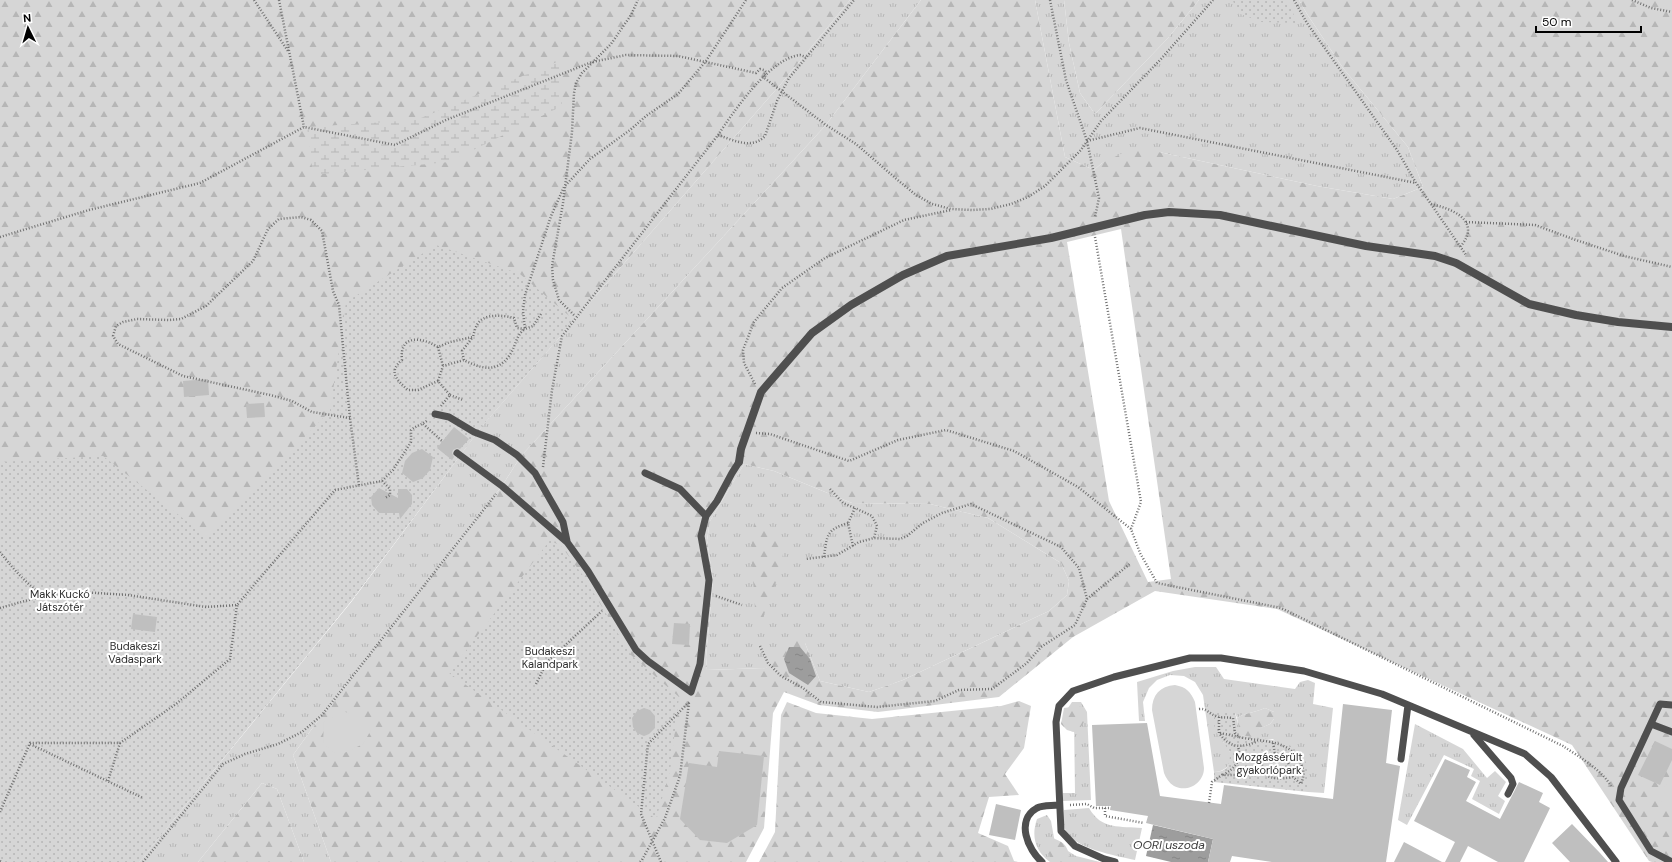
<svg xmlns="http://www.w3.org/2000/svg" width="1672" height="862" viewBox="0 0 1672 862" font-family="'DM Sans',sans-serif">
<defs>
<pattern id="grass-tufts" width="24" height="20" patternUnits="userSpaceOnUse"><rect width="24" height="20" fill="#d6d6d6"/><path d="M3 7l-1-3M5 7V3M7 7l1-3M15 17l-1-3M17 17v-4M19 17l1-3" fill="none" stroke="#b6b6b6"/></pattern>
<pattern id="forest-firs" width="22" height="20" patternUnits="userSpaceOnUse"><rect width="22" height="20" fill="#d6d6d6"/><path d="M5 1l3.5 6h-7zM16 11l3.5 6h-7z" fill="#b6b6b6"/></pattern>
<pattern id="wetland-marsh" width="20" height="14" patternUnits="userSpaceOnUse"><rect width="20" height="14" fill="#d6d6d6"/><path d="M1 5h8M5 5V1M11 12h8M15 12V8" fill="none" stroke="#b6b6b6"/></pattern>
<pattern id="park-dots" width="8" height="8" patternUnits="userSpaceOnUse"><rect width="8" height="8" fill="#d6d6d6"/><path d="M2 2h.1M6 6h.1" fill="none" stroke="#b6b6b6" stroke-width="1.8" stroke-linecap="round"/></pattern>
<pattern id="water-ripples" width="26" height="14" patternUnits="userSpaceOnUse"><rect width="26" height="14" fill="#9d9d9d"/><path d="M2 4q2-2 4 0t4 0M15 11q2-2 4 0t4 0" fill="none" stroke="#858585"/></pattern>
</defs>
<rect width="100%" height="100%" fill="#fff"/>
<path fill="url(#grass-tufts)" d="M850,0H921L825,126L521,456L502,486L322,715L293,755L331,862H304L277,789L262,783L198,862H139L352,601L482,426L780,85Z
M1035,0H1064L1069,43L1080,93L1095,114L1168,38L1199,0H1299L1307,14L1343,68L1408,147L1423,187L1393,199L1317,186L1159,152L1102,163L1094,170L1065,157Z
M744,464L774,471L852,503L930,504L988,518L1061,563L1069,581L1067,595L1049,611L903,680L869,692L820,681L805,643L766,668L707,670L706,657L713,580L707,540L710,521Z
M1195,667H1216L1224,679L1295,689L1300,682L1308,680L1315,683L1313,704L1333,708L1324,793L1308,792V774L1273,739H1259L1258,729L1270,724L1274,719V712L1265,708C1255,713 1246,712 1237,718L1235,713L1223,742C1236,752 1232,772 1214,772L1203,695L1195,682L1184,676L1170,675L1157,680L1149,688L1143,702L1145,721H1139L1137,682L1173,671Z
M1072,702H1081L1087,712L1091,800L1063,801V793H1075L1074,719L1066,711Z
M1415,724L1463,749L1487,778L1495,771L1506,782L1498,796L1505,801L1499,814L1472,799L1480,781L1471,776L1474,769L1444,755L1407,825L1398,820Z
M1089,808C1101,830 1121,826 1142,828L1135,860C1117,856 1071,848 1065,829C1063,824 1064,815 1064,810Z
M1047,815L1051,821L1055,843L1076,856L1100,862H1050C1035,851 1031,836 1037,819Z"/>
<path fill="url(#forest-firs)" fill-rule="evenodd" d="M0,0H850L780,85L482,426L352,600L139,862H0Z
M921,0H1035L1065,157L1094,170L1102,163L1129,150L1159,152L1317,186L1393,199L1423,187L1408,147L1343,68L1307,14L1299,0H1672V862H1652L1649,861L1572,745L1277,609L1155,591L1073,637L999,697L878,712L819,705L784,692L773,713L764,828L746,862H331L293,755L322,715L502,486L521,456L825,126ZM1121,229L1171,579L1148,582L1109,501L1067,242ZM744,464L774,471L852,503L930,504L988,518L1061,563L1069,581L1067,595L1049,611L903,680L869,692L820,681L805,643L786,638L766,668L707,670L706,657L713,580L707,540L710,521Z
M1064,0H1199L1168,38L1095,114L1080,93L1069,43Z
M755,519C763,520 767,523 773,529C775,532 779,535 781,539C790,556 768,602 762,621L755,623C756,588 747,552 755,519Z
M1019,701L1031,706L1024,748L1005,774L1019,795L989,797L978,833L1008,846L1014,861L1018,862H759L775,832L781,715L787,702L816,713L872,719L1001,706Z
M1079,706L1084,709V722L1077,733L1067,730L1061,724L1064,708Z
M1265,708L1274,712V719L1270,724L1259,729V739L1240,735L1237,718C1246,712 1255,713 1265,708Z
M262,783L277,789L304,862H198Z
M1050,837C1067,843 1067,846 1071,862H1054L1051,860L1046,842Z"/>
<path fill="url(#wetland-marsh)" d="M559,61L562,106L449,162L313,175L307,127L416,120Z"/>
<path fill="url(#park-dots)" d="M1234,0H1288L1297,23L1261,22L1238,13L1233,1Z
M436,245L520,274L574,320L482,426L352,600L139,862H0V462L103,456L207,537L330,411L346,302Z
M550,540L562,547L584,577L631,655L679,697L670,771L656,819L449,673Z
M1215,713H1235L1241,735C1263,740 1298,737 1307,765C1310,773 1308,784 1308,792L1214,782V772C1228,772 1230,764 1230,752C1222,738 1210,732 1215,713Z"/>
<path fill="#d6d6d6" d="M1175,685C1186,687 1191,692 1195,702L1204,768C1204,783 1188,793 1174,786C1169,783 1166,778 1164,773L1152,710C1152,695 1160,686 1175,685Z
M343,711L361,718L371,730L363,744L338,756L323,743L324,722Z
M1672,771V805L1659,800Z"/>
<path fill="url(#water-ripples)" d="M789,647H800L810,659L816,676L808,685L789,673L784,659Z
M1153,825L1213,839L1208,862H1171L1146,856Z"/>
<path fill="#bfbfbf" d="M208,379L209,395L184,397L183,381Z
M264,403L265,417L247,418L246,404Z
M454,427L469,439L460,449L457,448L453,450L452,453L454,457L452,460L437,448Z
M422,449L433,457L430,470L423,478L413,482L402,473L405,461L412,453Z
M379,488L398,498V489H407L412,495V504L400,519L399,513H379L372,505L371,497Z
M133,614L157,617L155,632L131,629Z
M674,623L690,624L689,645L672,644Z
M1343,704L1392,710L1386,763L1400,766L1386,862H1272L1232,856L1230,862H1208L1213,839L1146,823L1148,816L1110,810L1111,806H1096L1092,725L1147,723L1160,796L1221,804L1224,785L1333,799Z
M644,708L650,710L655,716V728L649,734L644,736L637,733L633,727L632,718L637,711Z
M1655,741L1672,749V760L1660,785L1638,775Z
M719,751L764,756L757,825L727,843L700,840L680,819L689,763L717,767Z
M1445,759L1470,770L1467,777L1476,782L1466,801L1500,819L1519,782L1543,793L1539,802L1550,808L1524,862H1498L1468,846L1460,862H1445L1455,842L1414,821Z
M996,804L1021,810L1015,840L989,835Z
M1572,824L1600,853L1608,862H1570L1552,843Z
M1404,842L1442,862H1394Z"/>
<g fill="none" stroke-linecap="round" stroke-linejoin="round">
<path stroke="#717171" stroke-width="2.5" stroke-dasharray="1 2" stroke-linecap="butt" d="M254,0L288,51
M279,0L304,127
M1050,0L1066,80L1087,141L1099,198L1095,217
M1294,0L1307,23L1397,150L1416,183L1431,204L1466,255
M1632,0L1651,8L1672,12
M718,135C734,111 770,58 800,55L806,57
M1087,141L1140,128L1416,183
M1431,204C1444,207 1468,214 1468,230C1468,237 1464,242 1460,247
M1466,222L1535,225L1573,239L1624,256L1672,267
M0,237L89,210L200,183L304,127L395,145L446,120L592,62L626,55L678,56L756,73L760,69L764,70L766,72L763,77L826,125L856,144L900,182L916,195L932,204L951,209L972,210L990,209L1011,204L1028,197L1045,186L1081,150L1101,121L1161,59L1213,0
M1095,237L1141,502L1131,529
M541,314L533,326L525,329L523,311L525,295L551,216L564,187L590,159L630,130L646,116L678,94L706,61L746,0
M574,315L559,300L553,280L552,266L563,203L572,132L574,93L576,83L582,73L611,44L631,15L638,0
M438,347L443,366
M464,360L462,351L472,338
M438,381L418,390H408C398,381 387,372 402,360C399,334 422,337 438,347L450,342L473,337C474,333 475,328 477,325C483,313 503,315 514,318L517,328L525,329C515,336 516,347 509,356C496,374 480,368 464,360L443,366L438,381L450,395L441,406
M755,384L744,363L743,350L754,322L782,288L825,258L904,220L951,210
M450,395L463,400
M350,418L312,412L292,401L270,395L183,376L118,344L113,336L116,326L123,322L137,319L169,320L181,319L206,306L253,261L268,229L279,219L301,217L311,220L322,231L333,291L339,305L350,418L359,486
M423,424L442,441
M756,433L770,434L849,461L898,440L946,430L1014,451L1078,487L1131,529L1140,553L1157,583L1281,608L1563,746C1578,756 1602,770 1611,786
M543,467L552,390L562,336L718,135C733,140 752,150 765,136L777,101L789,78L854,0
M382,481L390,489V495L385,498
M830,489L843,503L855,508
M853,546L848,523L855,508L872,516L877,526L874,538
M0,552C13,569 26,583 43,596L82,592L128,595L206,607L237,605L335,490L382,481L393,470L411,442V430C417,425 422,425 428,420
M824,557C827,535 826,530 848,523
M716,596L742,605
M1087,599L1131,563
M0,608L43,596
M760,646L768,663L781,676L803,688L821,702L877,707L935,701L959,690L992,689L1027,663L1041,647L1075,625L1087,599L1079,568L1061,547L971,504L942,513L923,523L907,536L900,539L874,538L859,542L837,555L805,559
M536,684L547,662L602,611
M1199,709C1207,708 1209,714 1216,716C1222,718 1227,717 1233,718L1235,733L1239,737C1261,742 1285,739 1298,758C1304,768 1305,774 1301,784L1293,777C1238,787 1269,736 1286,760C1290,764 1290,772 1293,777
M1219,717V733C1230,749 1242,748 1258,741
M1220,733L1239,737
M1273,743L1275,754
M30,744L143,798
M1223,775C1235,768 1242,761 1238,746
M108,781L120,743
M1209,803L1212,782L1222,775H1256L1261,769
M1070,805L1087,804L1094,808H1111
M1105,808V816L1144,823
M0,812L30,743H120L176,704L230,659L237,605
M0,861L2,862
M143,862L223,764L245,754L278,744L302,732L322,715L496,494
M640,862L642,860L665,818L680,776L689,702
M661,862L641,814L648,744L689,702"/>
<path stroke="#4f4f4f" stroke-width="7" d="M435,414L449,417L474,432L495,440L517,455L535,473L563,522L567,541
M457,453L502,486L567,542L588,571L636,650L648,661L691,692L700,664L709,580L701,536L706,516L717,501L732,473L739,462
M645,473L680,489L706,516
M1672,705L1660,704L1621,788L1619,800L1651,851L1672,862
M1651,724L1672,732
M1474,735L1511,778L1513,784L1508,794
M1401,759L1408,705
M1042,862C1028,850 1015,820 1037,808C1043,805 1052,806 1058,805
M1115,862L1104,859L1075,846L1061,831L1056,722L1059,706L1073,691L1114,677L1190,658H1221L1304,671L1382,694L1525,754L1551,777L1616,862"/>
<path stroke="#4f4f4f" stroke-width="8" d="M739,462L741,449L761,392L812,333L851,305L903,275L947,256L1051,238L1145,215L1169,212L1220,215L1366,246L1435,256L1456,263L1529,304L1576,315L1618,322L1672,327"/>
</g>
<g text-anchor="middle" stroke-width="4" stroke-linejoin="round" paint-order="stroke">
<g font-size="11" fill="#2d2d2d" stroke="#fff">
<text x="60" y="598">Makk Kuckó<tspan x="60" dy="13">Játszótér</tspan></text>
<text x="135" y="650">Budakeszi<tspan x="135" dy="13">Vadaspark</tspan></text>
<text x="550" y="655">Budakeszi<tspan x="550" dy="13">Kalandpark</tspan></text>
<text x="1269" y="761">Mozgássérült<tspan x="1269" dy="13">gyakorlópark</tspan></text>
</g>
<g font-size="12" font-style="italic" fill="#3e3e3e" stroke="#fff">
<text x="1169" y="849">OORI uszoda</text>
</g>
</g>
<g transform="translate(28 28) rotate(355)" stroke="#ffffff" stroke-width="3" paint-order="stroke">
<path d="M0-3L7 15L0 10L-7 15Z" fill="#000000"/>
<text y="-6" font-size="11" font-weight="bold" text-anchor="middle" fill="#000000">N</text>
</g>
<path d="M1536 26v6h105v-6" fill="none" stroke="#000000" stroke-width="2"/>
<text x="1542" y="26" font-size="12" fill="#000000" stroke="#ffffff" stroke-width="3" paint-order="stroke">50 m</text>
</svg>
